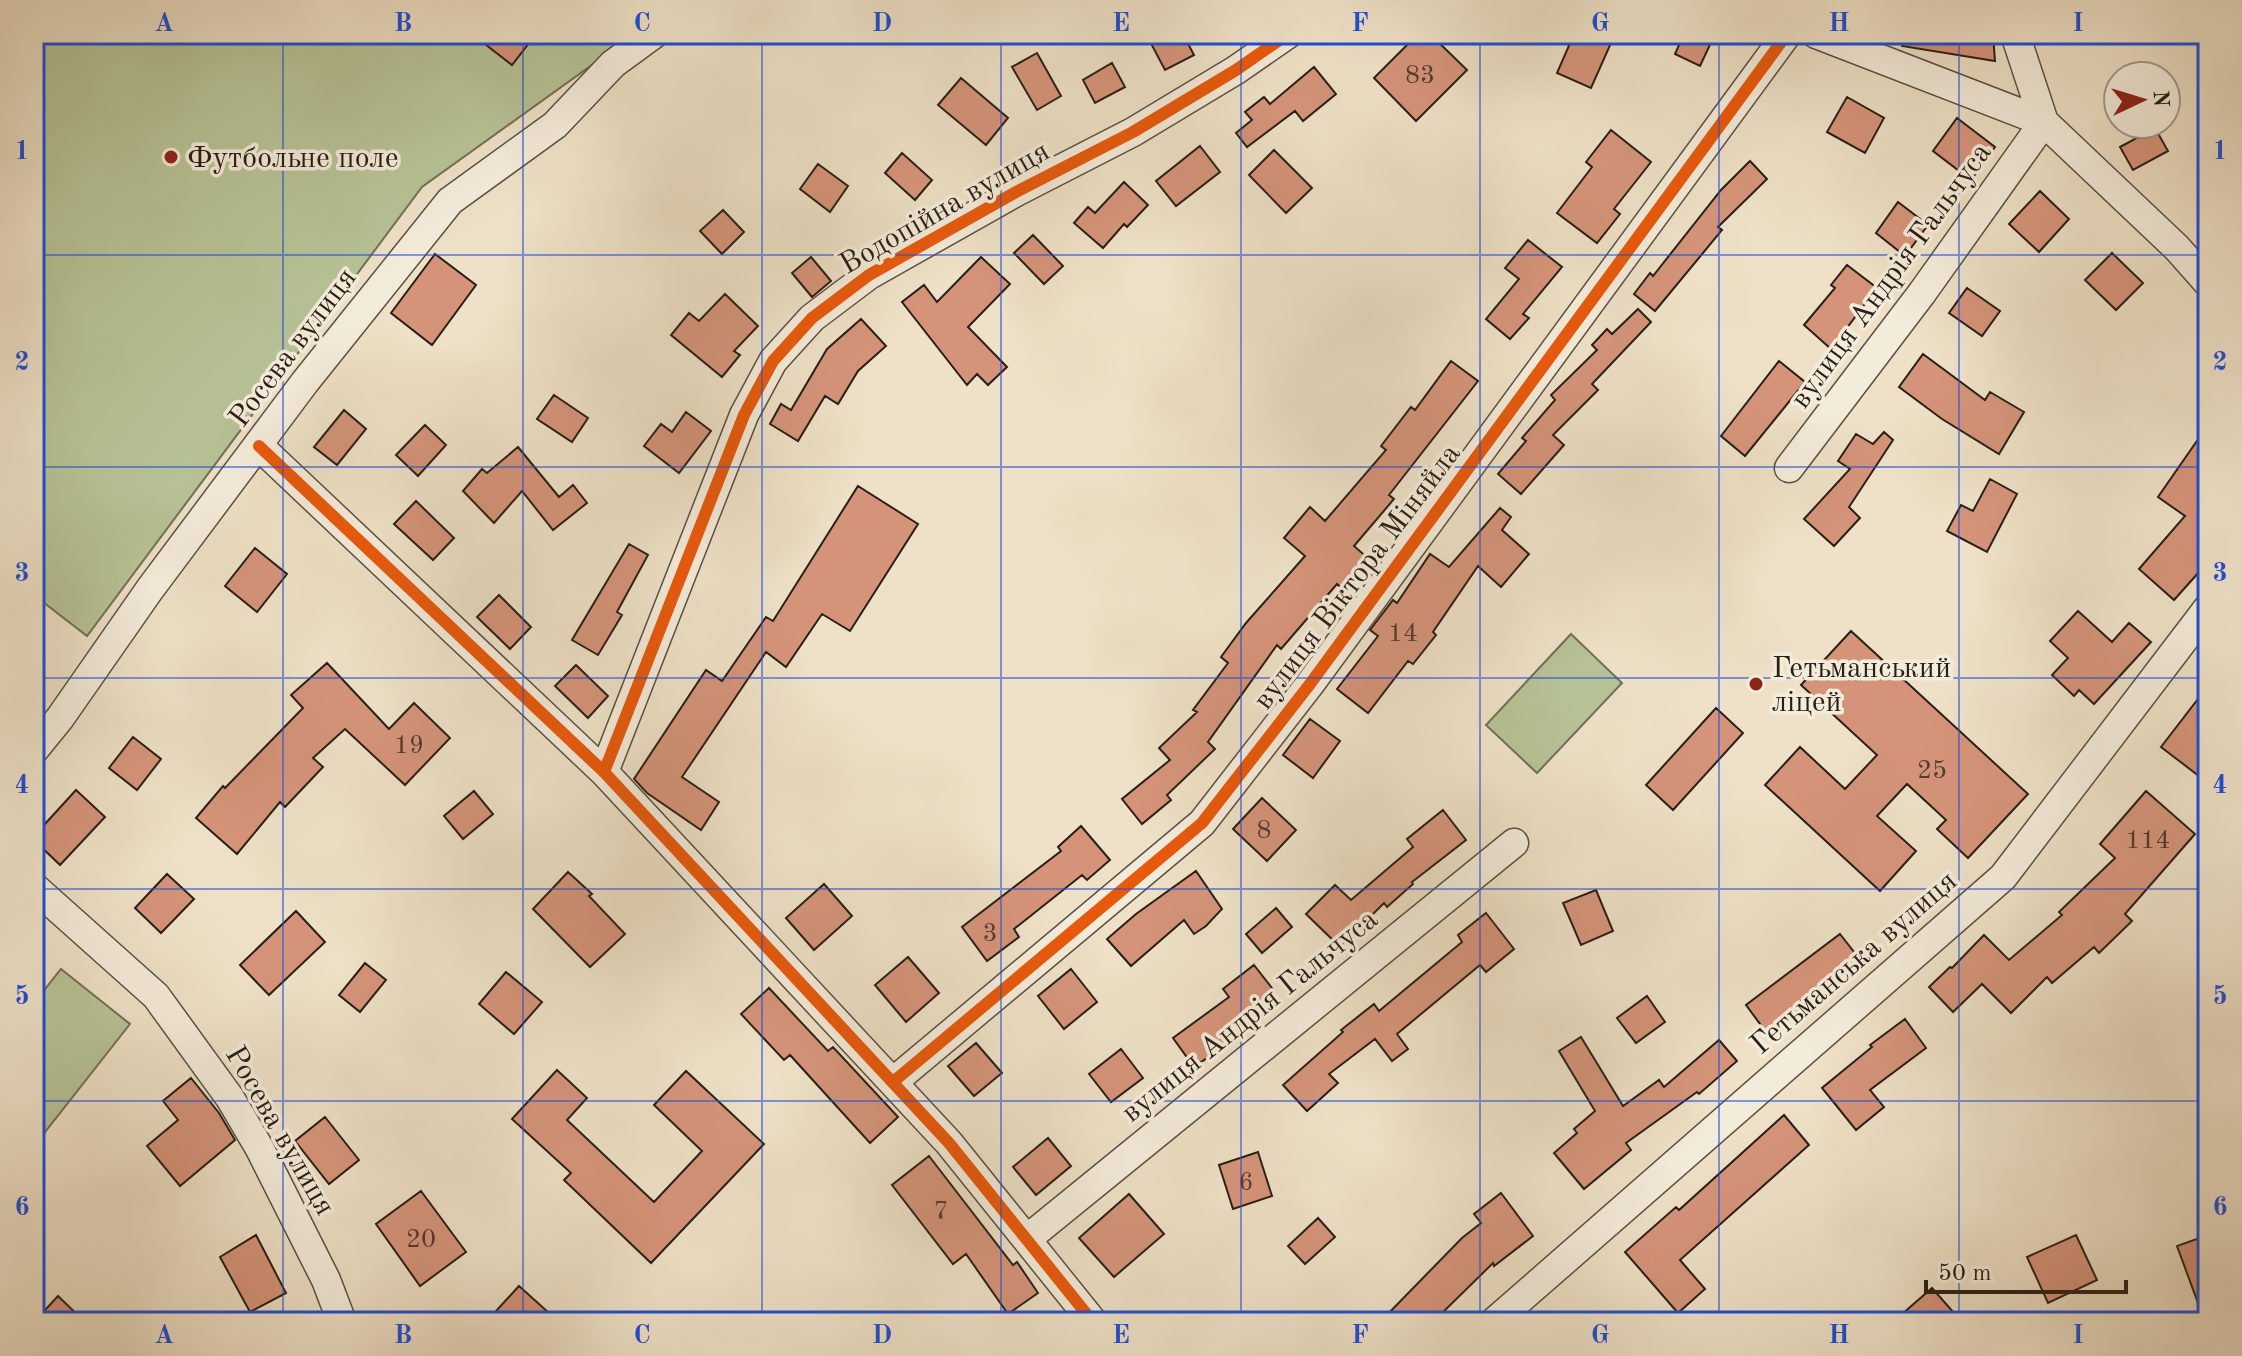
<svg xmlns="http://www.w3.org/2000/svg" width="2242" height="1356" viewBox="0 0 2242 1356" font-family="'Old Standard TT',serif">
<rect width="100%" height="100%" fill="#eee1c7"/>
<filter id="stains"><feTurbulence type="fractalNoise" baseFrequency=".0025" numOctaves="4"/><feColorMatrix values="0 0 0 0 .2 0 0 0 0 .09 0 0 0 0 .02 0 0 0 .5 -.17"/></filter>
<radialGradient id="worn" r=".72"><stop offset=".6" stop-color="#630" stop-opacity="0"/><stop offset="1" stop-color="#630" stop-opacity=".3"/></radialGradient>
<path fill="#b7c397" stroke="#707156" stroke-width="2" d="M34,34H635L422,187L87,636L34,595Z
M1571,634L1622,683L1537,773L1486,725Z
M61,969L130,1024L34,1146V1003Z"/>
<path fill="#d5947a" stroke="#291f16" stroke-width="2" d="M472,34H536L512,65Z
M1146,34H1183L1194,55L1165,70Z
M1418,34H1430L1467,70L1416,121L1374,78Z
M1574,34H1615L1591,88L1557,73Z
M1684,34H1715L1700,66L1675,54Z
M1903,34H1993L1995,61L1902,46Z
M1037,53L1061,96L1037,110L1012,67Z
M1112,63L1125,87L1095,103L1083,80Z
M1314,67L1336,94L1303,121L1295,111L1247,147L1236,133L1252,120L1245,112L1264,97L1270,104Z
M961,78L1008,118L986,145L938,105Z
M1847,97L1884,118L1865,153L1827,132Z
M1957,118L1995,147L1971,180L1933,151Z
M2155,128L2168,151L2133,170L2120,147Z
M1611,130L1651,162L1614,209L1620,214L1597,243L1557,213L1592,167L1586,162Z
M1200,146L1220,172L1176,206L1156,181Z
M1274,150L1312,188L1286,213L1249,175Z
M902,153L932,180L915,200L885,173Z
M1750,161L1767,179L1718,227L1722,230L1655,311L1634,294L1650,273L1653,276L1721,190Z
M818,164L848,186L830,212L800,189Z
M1124,182L1148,205L1127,227L1124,224L1103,248L1074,223L1088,207L1095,213Z
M2040,191L2069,219L2039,252L2009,224Z
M1898,202L1928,225L1905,256L1876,233Z
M723,210L744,232L722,254L700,231Z
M1033,235L1063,266L1044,284L1014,253Z
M1528,240L1562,267L1523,314L1529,318L1510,339L1486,319L1519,279L1505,268Z
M2112,253L2143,283L2116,310L2085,280Z
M435,254L476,285L432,345L391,313Z
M811,257L831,281L812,297L792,273Z
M981,257L1010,284L968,327L1007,367L988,385L977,374L967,385L902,302L924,285L937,302Z
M1847,265L1877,288L1831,349L1804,325L1835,288L1831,285Z
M1967,288L2000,311L1982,336L1949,313Z
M725,294L758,326L734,351L740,355L722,377L671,335L689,313L699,321Z
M1638,309L1651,322L1592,384L1598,390L1553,435L1564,445L1521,494L1498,474L1526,441L1522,438L1555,400L1551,395L1597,350L1592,345L1607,329L1612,334Z
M861,319L886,346L858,371L838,404L825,396L798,441L770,424L781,404L791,410L827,349Z
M1923,354L1985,400L1990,392L2024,412L1999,454L1942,419L1899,387Z
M1451,361L1478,381L1389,495L1394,499L1354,546L1370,560L1344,590L1337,584L1281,649L1277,645L1208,742L1215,749L1167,795L1171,800L1142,824L1122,799L1170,760L1159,748L1197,712L1193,710L1228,663L1221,657L1246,623L1305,556L1284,538L1310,507L1325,521L1386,450L1381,446L1411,407L1415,410Z
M1779,361L1805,382L1745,456L1721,436Z
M554,395L588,418L572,442L537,419Z
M344,410L366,429L337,465L314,447Z
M686,412L711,431L679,473L644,446L661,424L672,432Z
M425,425L446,445L418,476L396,455Z
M2208,425V562L2174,600L2139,569L2185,516L2158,497Z
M1884,432L1893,440L1849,507L1860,518L1834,546L1804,519L1850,469L1838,461L1856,434L1873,444Z
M518,447L559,497L573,485L587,503L553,530L522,491L494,523L463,491L482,469L487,473Z
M1990,479L2017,494L1987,552L1947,531L1961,505L1973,511Z
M858,486L918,524L850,631L822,614L786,667L766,652L682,777L719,802L701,830L647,793L634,779L706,670L722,681L766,617L773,621Z
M416,501L454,538L433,560L394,524Z
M1500,508L1511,517L1502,530L1529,554L1501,587L1478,566L1433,632L1436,635L1413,664L1408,661L1368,713L1337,689L1378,636L1370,630L1393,600L1397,603L1430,554L1449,567Z
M629,544L648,555L617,612L622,615L598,655L572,640Z
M255,548L287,574L257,612L225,586Z
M499,595L531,627L510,649L477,617Z
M2078,611L2112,642L2129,623L2151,642L2094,704L2079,690L2074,696L2052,675L2068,658L2050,641Z
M1851,631L2028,794L1968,858L1937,829L1946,820L1907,784L1877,816L1916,851L1880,891L1765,785L1800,747L1845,789L1877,755L1801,685Z
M327,663L389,729L414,703L450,738L405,785L345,729L313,758L323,767L285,807L280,802L237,854L196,818L223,786L225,788L303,708L291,695Z
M576,665L608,696L588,718L555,686Z
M2208,686V783L2161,747Z
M1716,708L1743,733L1673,810L1646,785Z
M1310,719L1340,741L1313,778L1283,755Z
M133,737L161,759L137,790L109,768Z
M76,790L105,817L60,865L34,840V836Z
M474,791L493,814L463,839L444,816Z
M2146,791L2195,834L2125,914L2132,921L2099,953L2094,947L2052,983L2047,977L2011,1013L1982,984L1953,1012L1929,987L1950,967L1952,968L1984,935L2009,960L2062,915L2059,912L2115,858L2100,844Z
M1262,798L1296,830L1267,861L1233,829Z
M1443,810L1466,840L1412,882L1413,884L1387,907L1384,903L1340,947L1306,914L1335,885L1351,900L1413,847L1407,839Z
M1081,826L1110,860L1087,880L1082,875L1014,929L1019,937L987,961L962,927L1061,851L1058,847Z
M1196,871L1222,909L1206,926L1194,934L1184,920L1131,966L1107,939L1136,914Z
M568,872L592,894L589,896L625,934L590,967L533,909Z
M167,874L194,899L161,933L135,908Z
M824,884L852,916L814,950L786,918Z
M1596,890L1613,931L1581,945L1563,903Z
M1276,908L1292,927L1262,953L1246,934Z
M296,911L325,942L269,995L240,965Z
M1486,913L1514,949L1486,972L1480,965L1397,1034L1408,1049L1392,1061L1375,1039L1329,1074L1338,1083L1307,1111L1283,1085L1343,1032L1341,1030L1374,1004L1379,1011L1462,942L1458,935Z
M1840,934L1858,957L1797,1004L1800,1007L1766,1032L1746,1005Z
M908,957L939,993L906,1022L875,985Z
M365,963L386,980L360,1012L339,995Z
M1254,965L1275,992L1220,1035L1227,1044L1194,1067L1173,1038L1229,997L1223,989Z
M1071,969L1097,1002L1064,1029L1038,996Z
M506,972L542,1002L514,1034L479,1004Z
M769,988L828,1051L833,1047L898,1117L870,1143L790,1055L784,1060L741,1014Z
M1647,996L1665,1022L1636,1043L1617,1018Z
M1905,1019L1926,1048L1870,1090L1884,1107L1856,1130L1822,1088L1872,1047L1870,1045Z
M1581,1037L1623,1106L1659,1080L1664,1087L1719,1040L1737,1061L1699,1094L1697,1092L1626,1143L1631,1150L1584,1189L1554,1153L1577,1133L1574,1129L1595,1111L1559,1051Z
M976,1043L1002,1073L974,1096L948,1066Z
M1121,1049L1143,1078L1111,1102L1089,1074Z
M557,1070L587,1098L567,1120L654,1202L702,1151L654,1105L686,1071L764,1144L651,1263L564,1180L571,1173L512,1119Z
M191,1078L219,1113L235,1140L180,1186L147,1146L178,1120L163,1101Z
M1784,1115L1809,1145L1680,1260L1705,1289L1678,1313L1625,1252L1676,1207L1679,1210Z
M325,1117L359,1160L329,1184L295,1141Z
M1048,1138L1071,1166L1036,1195L1013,1167Z
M1258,1152L1272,1196L1233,1209L1219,1165Z
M929,1156L1013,1265L1017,1262L1038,1293L1008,1314L966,1254L953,1264L892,1185Z
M421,1191L466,1252L420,1286L376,1224Z
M1501,1193L1533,1236L1494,1266L1493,1263L1433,1322H1380L1462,1238L1481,1223L1474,1214Z
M1129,1194L1164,1234L1114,1277L1079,1238Z
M1318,1218L1335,1237L1305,1264L1288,1246Z
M256,1235L286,1293L250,1312L220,1257Z
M2076,1235L2097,1280L2048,1303L2027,1257Z
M2208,1235V1322H2205L2177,1246Z
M519,1286L559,1322H486Z
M1932,1288L1962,1322H1893Z
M58,1296L85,1322H34Z"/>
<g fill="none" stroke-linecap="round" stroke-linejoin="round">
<g stroke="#5a5042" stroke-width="31">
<path id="minor" d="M1816,34L2044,122L2177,248L2208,283
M259,446L604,772L949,1143L1093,1322
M1789,468L1922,293L2044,122L2015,34
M34,750L60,718L150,589L305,382L450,201L555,125L613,64L654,34
M604,772L744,415L773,361L812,318L869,275L1016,192L1133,132L1236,70L1288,34
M34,887L156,996L230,1098L260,1149L326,1280L342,1322
M893,1082L1202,823L1310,684L1787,34
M1027,1239L1514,843
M1494,1322L2003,877L2208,608"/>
</g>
<use href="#minor" stroke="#f4ecdb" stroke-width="28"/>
<g stroke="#f4ecdb" stroke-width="17">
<path id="cycleway" d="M259,446L604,772L949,1143L1093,1322
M604,772L744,415L773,361L812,318L869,275L1016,192L1133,132L1236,70L1288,34
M893,1082L1202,823L1310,684L1787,34"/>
</g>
<use href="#cycleway" stroke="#e8590c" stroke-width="12"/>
</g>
<path fill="none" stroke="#1d4ed8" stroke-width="2" stroke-opacity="0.55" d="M283,34V1322M523,34V1322M762,34V1322M1001,34V1322M1241,34V1322M1480,34V1322M1719,34V1322M1959,34V1322M34,255H2208M34,467H2208M34,678H2208M34,889H2208M34,1101H2208"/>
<g fill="#8f2418" stroke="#f4ecdb" stroke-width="3">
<circle cx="171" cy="157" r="8"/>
<circle cx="1756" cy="684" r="8"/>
</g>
<g text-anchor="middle" stroke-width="7" stroke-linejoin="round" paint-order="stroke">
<g font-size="26" fill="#543c2f">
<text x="1420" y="83">83</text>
<text x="1403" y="641">14</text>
<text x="409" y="753">19</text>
<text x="1932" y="778">25</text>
<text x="1264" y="838">8</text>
<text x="2148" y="848">114</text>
<text x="990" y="941">3</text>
<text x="1246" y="1190">6</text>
<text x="941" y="1219">7</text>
<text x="421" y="1247">20</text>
</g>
<g font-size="30" fill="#291f16" stroke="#f4ecdb" text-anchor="start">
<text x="187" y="167">Футбольне поле</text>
<text x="1772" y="677">Гетьманський<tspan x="1772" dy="34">ліцей</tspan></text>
</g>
<g font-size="30" fill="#291f16" stroke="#f4ecdb">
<text transform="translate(944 207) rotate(-30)" y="10">Водопійна вулиця</text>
<text transform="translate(1890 275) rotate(-54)" y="10">вулиця Андрія Гальчуса</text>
<text transform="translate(292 347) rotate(-53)" y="10">Росева вулиця</text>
<text transform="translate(1356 576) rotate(-53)" y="10">вулиця Віктора Міняйла</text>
<text transform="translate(1853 962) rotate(-41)" y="10">Гетьманська вулиця</text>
<text transform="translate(1249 1015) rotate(-39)" y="10">вулиця Андрія Гальчуса</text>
<text transform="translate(281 1130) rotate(60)" y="10">Росева вулиця</text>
</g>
</g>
<rect width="2242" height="1356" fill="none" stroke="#eee1c7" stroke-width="88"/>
<g transform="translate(2142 100) rotate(86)"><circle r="38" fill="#f4ecdb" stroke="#a39a8c" stroke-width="2"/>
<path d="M0-6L14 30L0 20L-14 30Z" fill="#8f2418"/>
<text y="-12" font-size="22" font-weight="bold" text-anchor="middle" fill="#291f16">N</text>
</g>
<path d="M1926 1280v12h200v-12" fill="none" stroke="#291f16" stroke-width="4"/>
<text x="1938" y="1280" font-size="24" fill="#291f16" stroke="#f4ecdb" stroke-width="6" paint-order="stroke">50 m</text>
<rect x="44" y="44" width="2154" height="1268" fill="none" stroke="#1d4ed8" stroke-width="3"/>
<g font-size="26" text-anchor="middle" font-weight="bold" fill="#1d4ed8">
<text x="164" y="31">A</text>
<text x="403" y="31">B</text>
<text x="642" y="31">C</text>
<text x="882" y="31">D</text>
<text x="1121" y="31">E</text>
<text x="1360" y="31">F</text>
<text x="1600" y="31">G</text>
<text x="1839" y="31">H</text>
<text x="2078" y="31">I</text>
<text x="22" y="159">1</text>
<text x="2220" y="159">1</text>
<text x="22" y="370">2</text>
<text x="2220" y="370">2</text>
<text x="22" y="581">3</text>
<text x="2220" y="581">3</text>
<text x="22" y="793">4</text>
<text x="2220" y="793">4</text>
<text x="22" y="1004">5</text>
<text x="2220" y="1004">5</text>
<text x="22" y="1215">6</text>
<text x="2220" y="1215">6</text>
<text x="164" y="1343">A</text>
<text x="403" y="1343">B</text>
<text x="642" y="1343">C</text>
<text x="882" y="1343">D</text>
<text x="1121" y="1343">E</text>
<text x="1360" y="1343">F</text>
<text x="1600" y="1343">G</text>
<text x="1839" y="1343">H</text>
<text x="2078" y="1343">I</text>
</g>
<rect width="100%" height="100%" filter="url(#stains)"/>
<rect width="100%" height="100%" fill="url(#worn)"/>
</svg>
